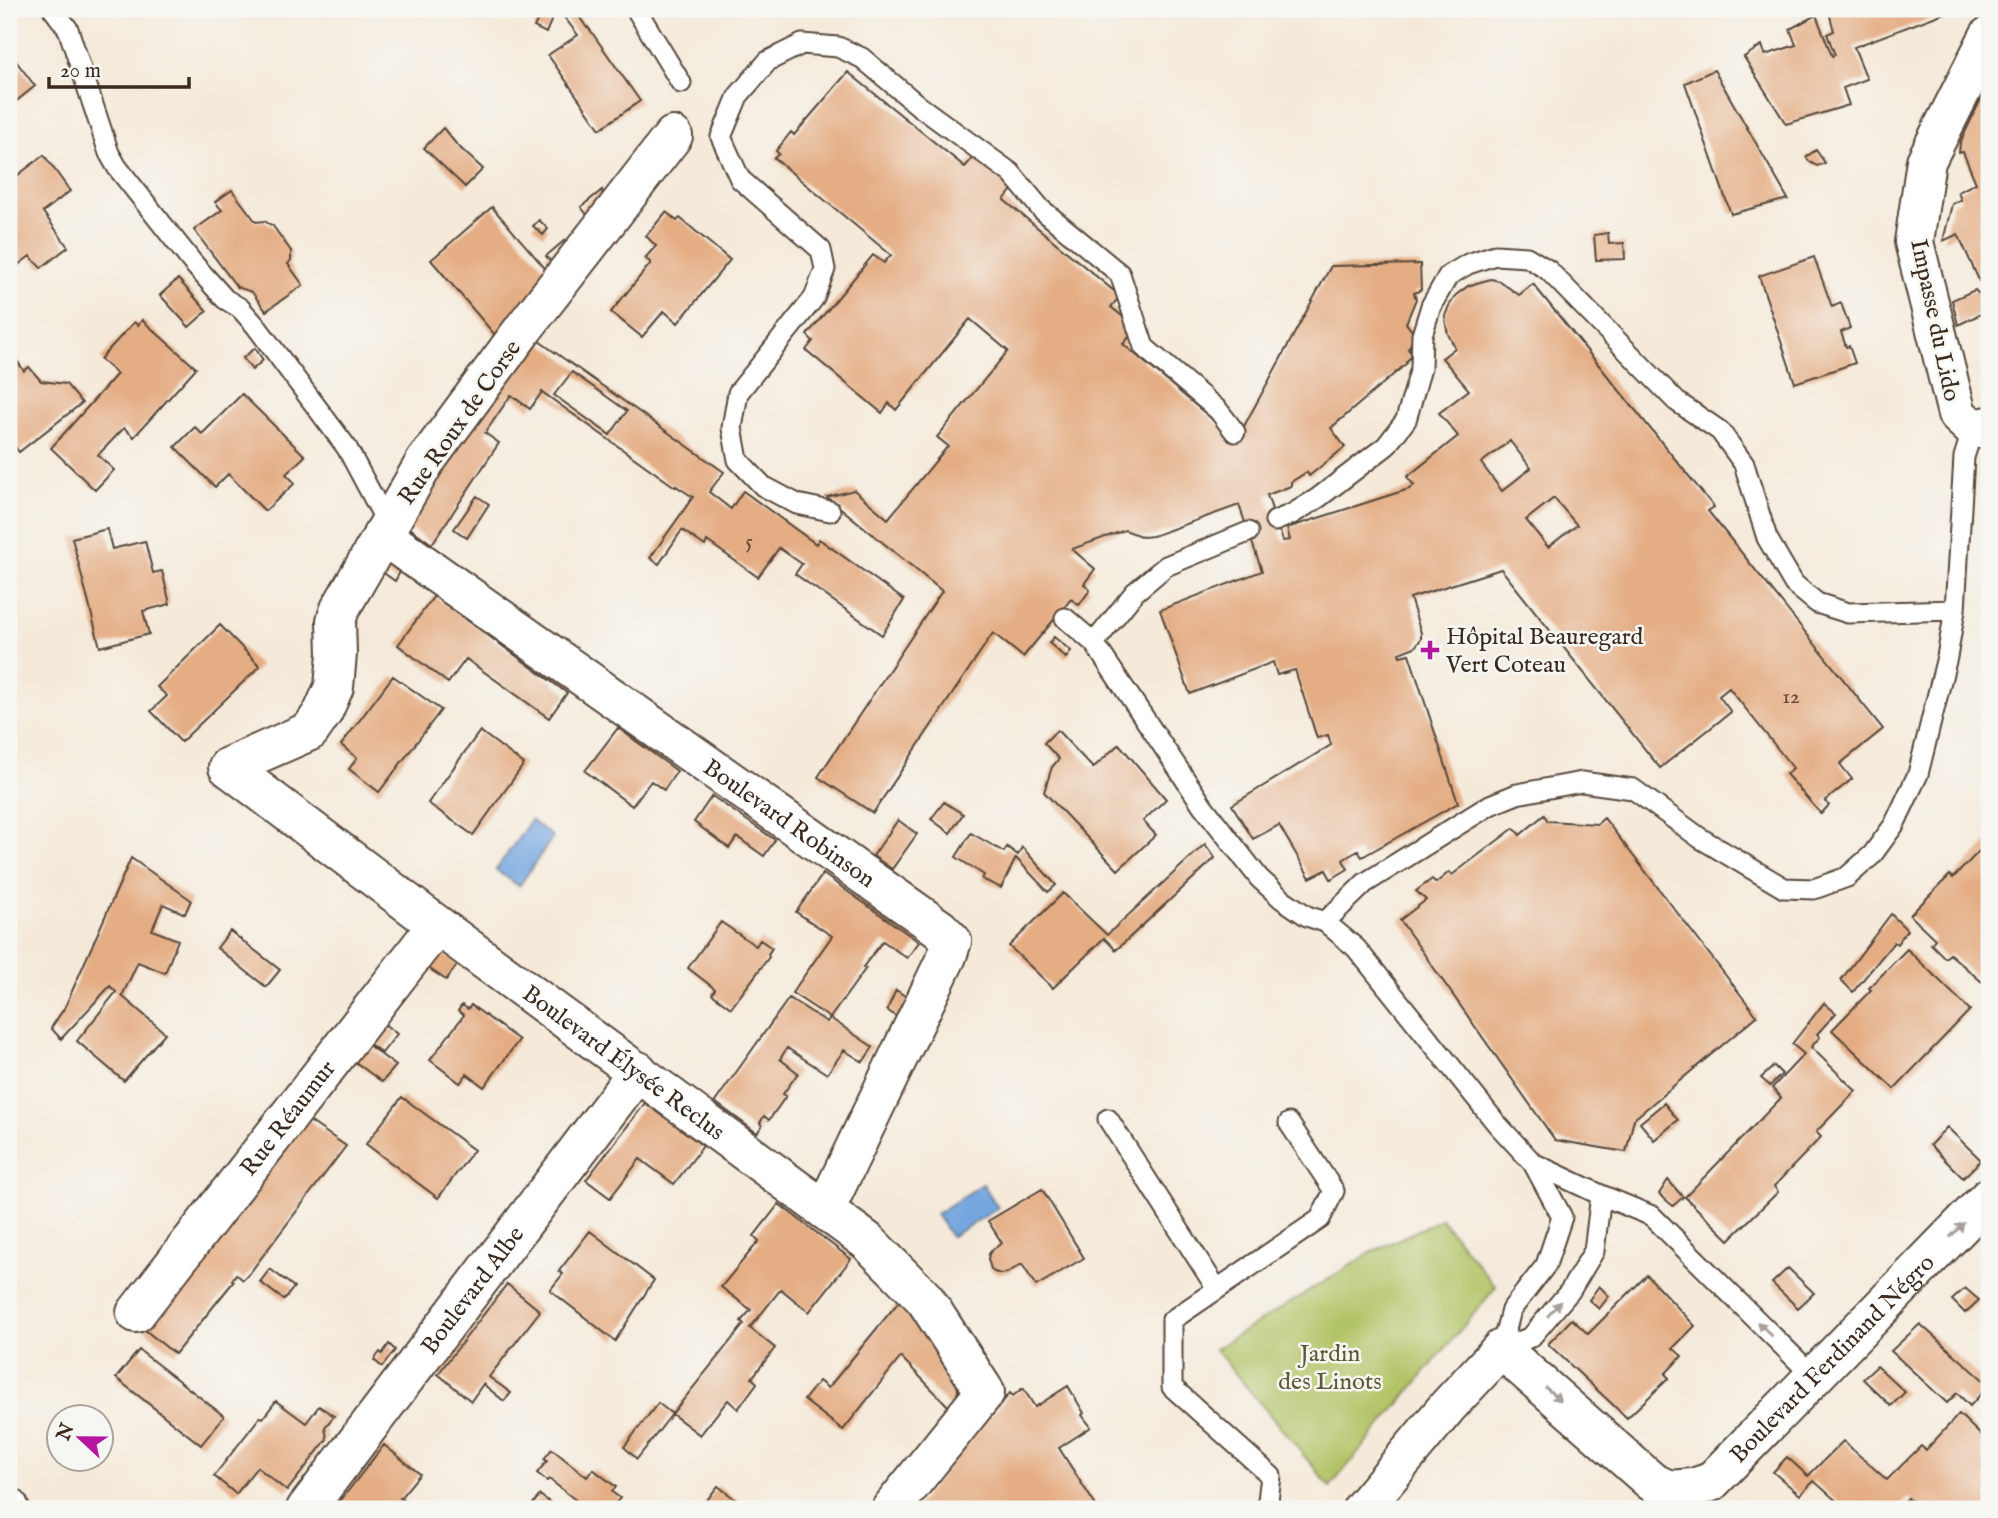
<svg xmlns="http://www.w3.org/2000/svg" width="1998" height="1518" viewBox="0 0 1998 1518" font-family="'IM FELL English',serif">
<rect width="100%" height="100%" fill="#f6f6f2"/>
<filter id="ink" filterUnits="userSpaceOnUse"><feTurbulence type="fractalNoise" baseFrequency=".0143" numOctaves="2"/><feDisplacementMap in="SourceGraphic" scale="14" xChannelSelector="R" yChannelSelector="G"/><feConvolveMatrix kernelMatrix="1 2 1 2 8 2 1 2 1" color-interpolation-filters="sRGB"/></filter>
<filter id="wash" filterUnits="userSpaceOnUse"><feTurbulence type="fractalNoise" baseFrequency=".00686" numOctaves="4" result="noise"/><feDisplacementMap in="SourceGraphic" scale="28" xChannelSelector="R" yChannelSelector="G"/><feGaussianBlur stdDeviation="1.57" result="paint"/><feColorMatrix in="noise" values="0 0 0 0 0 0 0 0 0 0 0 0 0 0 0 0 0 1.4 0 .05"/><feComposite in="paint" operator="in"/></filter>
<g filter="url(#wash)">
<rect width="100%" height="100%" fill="#f5eada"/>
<path fill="#b2c468" stroke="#767743" stroke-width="2" d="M1441,1219L1496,1287L1330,1487L1215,1349L1374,1251Z"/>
<path fill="#75a6df" stroke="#58687e" stroke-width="2" d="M531,820L553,837L519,886L496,870Z
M983,1184L998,1208L951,1237L936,1214Z"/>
<g id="blocks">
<path fill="#e4ad84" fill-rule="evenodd" d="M543,9H556L546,33L534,27Z
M558,9H574L587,28L588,27L640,101L600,129L548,55L578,35Z
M1828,9H1955L1854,47L1867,79L1843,88L1849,105L1786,124L1744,57L1762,45L1765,55L1796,45L1790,29L1816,15L1832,56L1835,55L1827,34L1834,31Z
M9,52L35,86L14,103L9,96Z
M1714,70L1788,199L1731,214L1685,83Z
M848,72L965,167L975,155L1014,187L1004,200L1120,296L1111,307L1127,320L1131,335L1123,344L1230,434L1242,430L1331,266L1420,264L1421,290L1414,293L1416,299L1406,323L1415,335L1408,349L1413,354L1406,362L1407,363L1331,428L1345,447L1309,476L1307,472L1291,482V486L1267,495L1283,541L1290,540L1287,528L1409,489L1414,485L1407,477L1458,436L1439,413L1469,390L1442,358L1455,348L1448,334L1446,325L1445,316L1449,306L1456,295L1468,286L1480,282L1491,279L1499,281L1519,295L1533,284L1714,507L1708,511L1883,729L1840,764L1852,779L1825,801L1829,805L1821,814L1786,774L1793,768L1729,688L1719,696L1731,712L1660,768L1501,569L1410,598L1421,633V639L1415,647L1399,653L1400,656L1409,654L1458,803L1362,857L1358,851L1349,856L1343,860L1348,869L1331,879L1326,870L1310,878L1279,825L1253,839L1232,805L1331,745L1328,735L1317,738L1295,670L1277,675L1273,662L1190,694L1160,610L1262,571L1239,505L1153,536L1143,537L1125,530L1072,549L1095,569L1084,584L1090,590L1079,605L1071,599L1023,657L993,633L873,813L818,777L942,591L827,497L854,490L888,519L948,446L937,437L1008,351L970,319L896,410L889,403L882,413L806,350L813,341L807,335L873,255L884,263L891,255L774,158L779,154L776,151L791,132L794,135ZM1510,441L1531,468L1502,491L1481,463ZM1554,498L1577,525L1548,547L1526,520Z
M1982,97L1989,100V283L1982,287L1958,234L1943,241L1952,204L1961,200L1958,192L1976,183L1963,152L1959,153L1960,143Z
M443,128L457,145L483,169L465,187L424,148Z
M1816,150L1825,163L1817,166L1810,162L1806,157Z
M44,155L70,191L43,212L68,247L41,268L30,256L14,268L9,261V182Z
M232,190L256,222L264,221L273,226L291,251V260L288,264L303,285L266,311L252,292L237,287L194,230L222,210L215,202Z
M602,190L605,216L595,225L581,207Z
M492,207L550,274L500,341L431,260Z
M666,212L677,221L680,218L730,260L678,323L664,311L642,337L611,312L651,263L645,258L656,246L646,236Z
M539,220L548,229L543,235L533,226Z
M1608,233L1609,244L1624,243L1625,259L1596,260L1594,235Z
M565,240L574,251L556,268L546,256Z
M1814,257L1832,307L1841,303L1850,328L1841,332L1846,347L1849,346L1855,363L1795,383L1759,276Z
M178,279L207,311L189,327L160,295Z
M1975,290L1979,294L1989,292V310L1958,325L1952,300Z
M142,320L196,368L134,437L124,428L98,455L114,470L95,490L51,448L117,374L100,359L134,322L138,325Z
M529,334L724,472L709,492L731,509L743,491L816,544L819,539L904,600L882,635L795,574L802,564L779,548L758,577L707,541L705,546L682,530L659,564L650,558L693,497L676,486L675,487L542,392L530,409L511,395L485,433L499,443L432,544L403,523ZM572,372L627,411L610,435L554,395Z
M255,348L263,360L252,370L243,358Z
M9,349L24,371L29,367L41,381L66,384L82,403L19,452L9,439Z
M242,394L305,456L286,474L295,483L265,511L228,474L215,487L175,447L195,427L202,434Z
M477,496L489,504L467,538L454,529Z
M107,529L112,549L145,541L153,573L162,571L170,604L143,611L149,634L100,647L72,538Z
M384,560L400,572L395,581L378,569Z
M434,596L567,693L549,718L466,659L448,683L398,645Z
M220,625L260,666L181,742L151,711L167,696L157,687Z
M1054,637L1071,651L1066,658L1049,643Z
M393,676L441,710L379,792L349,769L357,758L341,745Z
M618,728L677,771L664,790L651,781L632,806L585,771Z
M1057,730L1093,768L1119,744L1166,799L1143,821L1156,835L1118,870L1044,792L1052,767L1059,759L1044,743Z
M480,731L524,764L473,835L428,803Z
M712,796L775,840L764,856L737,837L729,848L694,822Z
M944,802L963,814L950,833L931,819Z
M1544,815L1548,821L1597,824L1604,818L1757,1016L1634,1119L1626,1152L1555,1140L1400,920L1426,900L1416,891L1432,879L1436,883L1449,872L1452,875L1514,828L1520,835Z
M898,820L917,834L892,869L873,856Z
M971,833L1004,852L1007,847L1018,855L1022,847L1056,885L1048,892L1016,858L1001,888L982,879L984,875L956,857Z
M1989,841V974L1982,982L1950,954L1945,958L1931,944L1935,939L1910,915L1950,875L1953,878Z
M1205,844L1215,858L1116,950L1104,938L1053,988L1009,946L1063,893L1107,935Z
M131,858L191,900L185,914L163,904L152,930L178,940L165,973L138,962L122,996L165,1033L124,1081L77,1041L116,992L110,986L61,1039L51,1028L65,1007Z
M823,874L919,942L907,958L883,941L863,967L866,968L830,1018L792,993L832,936L796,912Z
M1891,914L1907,930L1897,944L1894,942L1853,992L1841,980Z
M721,922L756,946L760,940L772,948L768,954L769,957L731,1008L712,994L715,989L688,968Z
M230,931L280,970L266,987L217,948Z
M1907,949L1970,1010L1894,1089L1832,1030L1871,990L1869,988Z
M440,951L458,964L446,980L427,967Z
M896,990L908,998L898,1018L887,1010Z
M789,998L827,1022L830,1018L873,1047L863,1062L844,1050L827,1074L787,1048L780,1059L798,1073L783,1094L786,1096L769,1120L764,1116L760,1123L762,1126L757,1133L715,1102Z
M1824,1003L1836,1013L1817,1034L1820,1037L1811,1047L1856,1091L1816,1132L1821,1137L1774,1186L1778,1192L1729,1240L1685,1197L1781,1098L1772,1088L1804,1054L1792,1044Z
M462,1005L468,1009L471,1005L519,1040L484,1087L467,1074L460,1083L430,1060L464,1015L458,1011Z
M383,1023L397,1034L382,1053L368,1043Z
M367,1044L396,1066L382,1082L354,1061Z
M1774,1066L1782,1074L1770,1086L1761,1078Z
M402,1097L474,1150L438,1198L366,1144Z
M646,1102L703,1146L674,1184L640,1159L610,1198L586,1180Z
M1664,1103L1678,1120L1654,1140L1640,1123Z
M308,1120L346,1146L249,1274L243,1280L236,1274L232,1280L234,1281L175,1354L145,1330Z
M1947,1127L1981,1160L1963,1178L1930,1145Z
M1668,1180L1683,1197L1673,1206L1659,1194Z
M1042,1189L1084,1258L1036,1286L1022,1264L1007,1273L1001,1274L994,1272L991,1269L988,1259L989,1254L992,1250L1002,1243L988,1221Z
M779,1204L851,1259L809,1312L781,1289L750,1328L775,1348L752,1378L757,1383L738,1409L728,1400L700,1435L672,1414L744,1324L741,1321L751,1310L721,1287L759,1241L754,1236Z
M590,1231L654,1280L615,1341L550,1290L563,1274L559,1271Z
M1788,1268L1814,1293L1798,1308L1772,1283Z
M270,1269L294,1287L284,1300L260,1282Z
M1647,1275L1695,1326L1673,1348L1682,1356L1665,1374L1669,1378L1627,1418L1548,1344L1572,1319L1588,1334Z
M507,1284L540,1311L489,1377L511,1393L504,1401L483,1384L471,1401L438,1374Z
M1599,1286L1609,1296L1599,1309L1589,1300Z
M1965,1288L1979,1300L1965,1313L1952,1300Z
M901,1299L918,1322L957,1380L958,1391L956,1398L950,1408L901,1357L843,1430L804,1400L819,1381L828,1388Z
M1920,1324L1989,1385L1970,1406L1957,1393L1947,1403L1891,1351Z
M389,1344L395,1350L382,1367L374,1360L380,1352L382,1354Z
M139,1350L224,1416L201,1445L116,1378Z
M1877,1366L1905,1392L1891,1406L1863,1379Z
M1068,1386L1084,1413L1082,1415L1091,1427L1059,1448L1098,1509H914L1010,1393L1013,1396L1023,1388L1035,1407Z
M276,1401L306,1423L319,1406L334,1416L325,1427L327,1439L287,1491L257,1467L236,1494L214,1476L260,1417L263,1418Z
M658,1403L672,1414L637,1459L624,1447Z
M1959,1414L1989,1443V1507L1987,1505L1983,1509H1920L1908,1498L1897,1509H1837L1841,1505L1814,1481L1800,1495L1773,1472L1787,1457L1808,1476L1843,1441L1887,1480L1921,1446L1926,1450Z
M384,1445L420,1474L400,1498L411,1507L409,1509H334Z
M552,1449L587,1477L593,1469L616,1487L612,1492L620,1498L611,1509H587L549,1479L547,1481L537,1473L547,1461L544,1459Z
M718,1486L748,1509H700Z
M540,1495L558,1509H529Z"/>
</g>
</g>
<g filter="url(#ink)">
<use href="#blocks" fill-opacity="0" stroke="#57473a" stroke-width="2"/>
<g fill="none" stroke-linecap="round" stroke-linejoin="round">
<g stroke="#57473a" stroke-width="23">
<path id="lane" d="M53,9L68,29L109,153L117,167L192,262L225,299L240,308L256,326L347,448L388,525
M636,9L681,83
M830,511L797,504L763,486L738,460L732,428L738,393L814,298L825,269L821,250L740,179L721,137L738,96L768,61L802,44L838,47L862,58L919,106L1011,173L1041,209L1120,274L1144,347L1218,410L1235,432
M1275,521L1292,514L1318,498L1386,446L1406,420L1421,368L1422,335L1431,306L1448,276L1468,264L1495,255L1527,257L1548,270L1676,401L1720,431L1744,464L1767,538L1794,584L1817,603L1848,613L1955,610
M1065,618L1094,643L1203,806L1259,878L1282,899L1307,916L1325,922L1356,948L1497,1124L1533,1163L1562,1217L1546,1265L1511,1310L1501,1349
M1094,643L1135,592L1166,566L1248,532
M1325,922L1365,883L1490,805L1517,794L1582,782L1633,789L1700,838L1784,888L1814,889L1847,877L1872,855L1894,825L1918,774L1947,657L1955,610L1964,457L1973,429
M1108,1119L1217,1289
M1601,1195L1652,1216L1814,1377
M1501,1349L1531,1337L1570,1291L1594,1251L1601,1195L1533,1163
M1267,1509L1271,1476L1172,1387V1320L1320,1219L1334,1191L1289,1123"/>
</g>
<g stroke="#57473a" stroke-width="42">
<g id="street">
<path d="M1989,36L1926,161L1914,242L1957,414L1973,429L1989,426"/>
<path id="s1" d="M673,136L524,328L425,462L340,609L336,621L337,654L334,687L323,712L310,731L228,767L437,925L867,1241L925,1299L985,1392L891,1509"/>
<path id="s2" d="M382,535L940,929L952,941L947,956L825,1210"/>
<path id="s3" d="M136,1313L437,925"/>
<path id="s4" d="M306,1509L638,1071"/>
<path id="s5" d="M1362,1509L1448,1406L1501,1349L1652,1482L1669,1490L1693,1488L1711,1482L1989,1197"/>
</g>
</g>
<g stroke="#57473a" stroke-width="42">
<path id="highway" d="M9,1507V1509"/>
</g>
<use href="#lane" stroke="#fff" stroke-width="19"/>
<use href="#street" stroke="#fff" stroke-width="38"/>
<use href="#highway" stroke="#fff" stroke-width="38"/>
</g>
<defs><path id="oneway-solid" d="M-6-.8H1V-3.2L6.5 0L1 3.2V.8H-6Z" transform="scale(1.75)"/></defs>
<g fill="#a79f9a">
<use href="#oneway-solid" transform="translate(1957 1230) rotate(-46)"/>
<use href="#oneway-solid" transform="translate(1554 1309) rotate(-49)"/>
<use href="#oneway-solid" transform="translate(1765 1329) rotate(-135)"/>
<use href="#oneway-solid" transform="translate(1553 1394) rotate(41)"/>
</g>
</g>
<path fill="#b5179e" stroke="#f6f6f2" stroke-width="2.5" d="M1426.5 639.5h7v7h7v7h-7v7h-7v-7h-7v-7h7z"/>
<g text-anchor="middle" stroke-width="5" stroke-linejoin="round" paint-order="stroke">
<g font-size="21" fill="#654b38">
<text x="749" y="548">5</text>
<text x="1791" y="703">12</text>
</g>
<g font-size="24" fill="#3b2a1e" stroke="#f6f6f2">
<text transform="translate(1936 320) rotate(78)" y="8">Impasse du Lido</text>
<text transform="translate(459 422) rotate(-55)" y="8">Rue Roux de Corse</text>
<text dy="8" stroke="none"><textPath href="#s2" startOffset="499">Boulevard Robinson</textPath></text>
<text dy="8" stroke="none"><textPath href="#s1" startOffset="1292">Boulevard Élysée Reclus</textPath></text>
<text dy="8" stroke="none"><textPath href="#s3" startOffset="247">Rue Réaumur</textPath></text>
<text dy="8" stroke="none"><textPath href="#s4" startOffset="275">Boulevard Albe</textPath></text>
<text dy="8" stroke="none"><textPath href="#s5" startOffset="648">Boulevard Ferdinand Négro</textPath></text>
</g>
<g font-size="24" fill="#3b2a1e" stroke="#f6f6f2" text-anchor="start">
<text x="1446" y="644">Hôpital Beauregard<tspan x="1446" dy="28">Vert Coteau</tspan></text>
</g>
<g font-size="24" fill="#5f5834" stroke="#f6f6f2">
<text x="1330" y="1361">Jardin<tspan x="1330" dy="28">des Linots</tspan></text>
</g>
</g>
<rect width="1998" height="1518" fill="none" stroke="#f6f6f2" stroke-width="35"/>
<g transform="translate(80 1438) rotate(292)"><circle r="33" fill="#f6f6f2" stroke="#aba49d" stroke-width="2"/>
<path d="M0-5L12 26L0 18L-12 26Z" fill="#b5179e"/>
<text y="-10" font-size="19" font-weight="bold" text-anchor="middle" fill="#3b2a1e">N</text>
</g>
<path d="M49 77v10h140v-10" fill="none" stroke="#3b2a1e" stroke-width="3.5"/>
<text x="60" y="77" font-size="21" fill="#3b2a1e" stroke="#f6f6f2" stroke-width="5" paint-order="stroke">20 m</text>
</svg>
